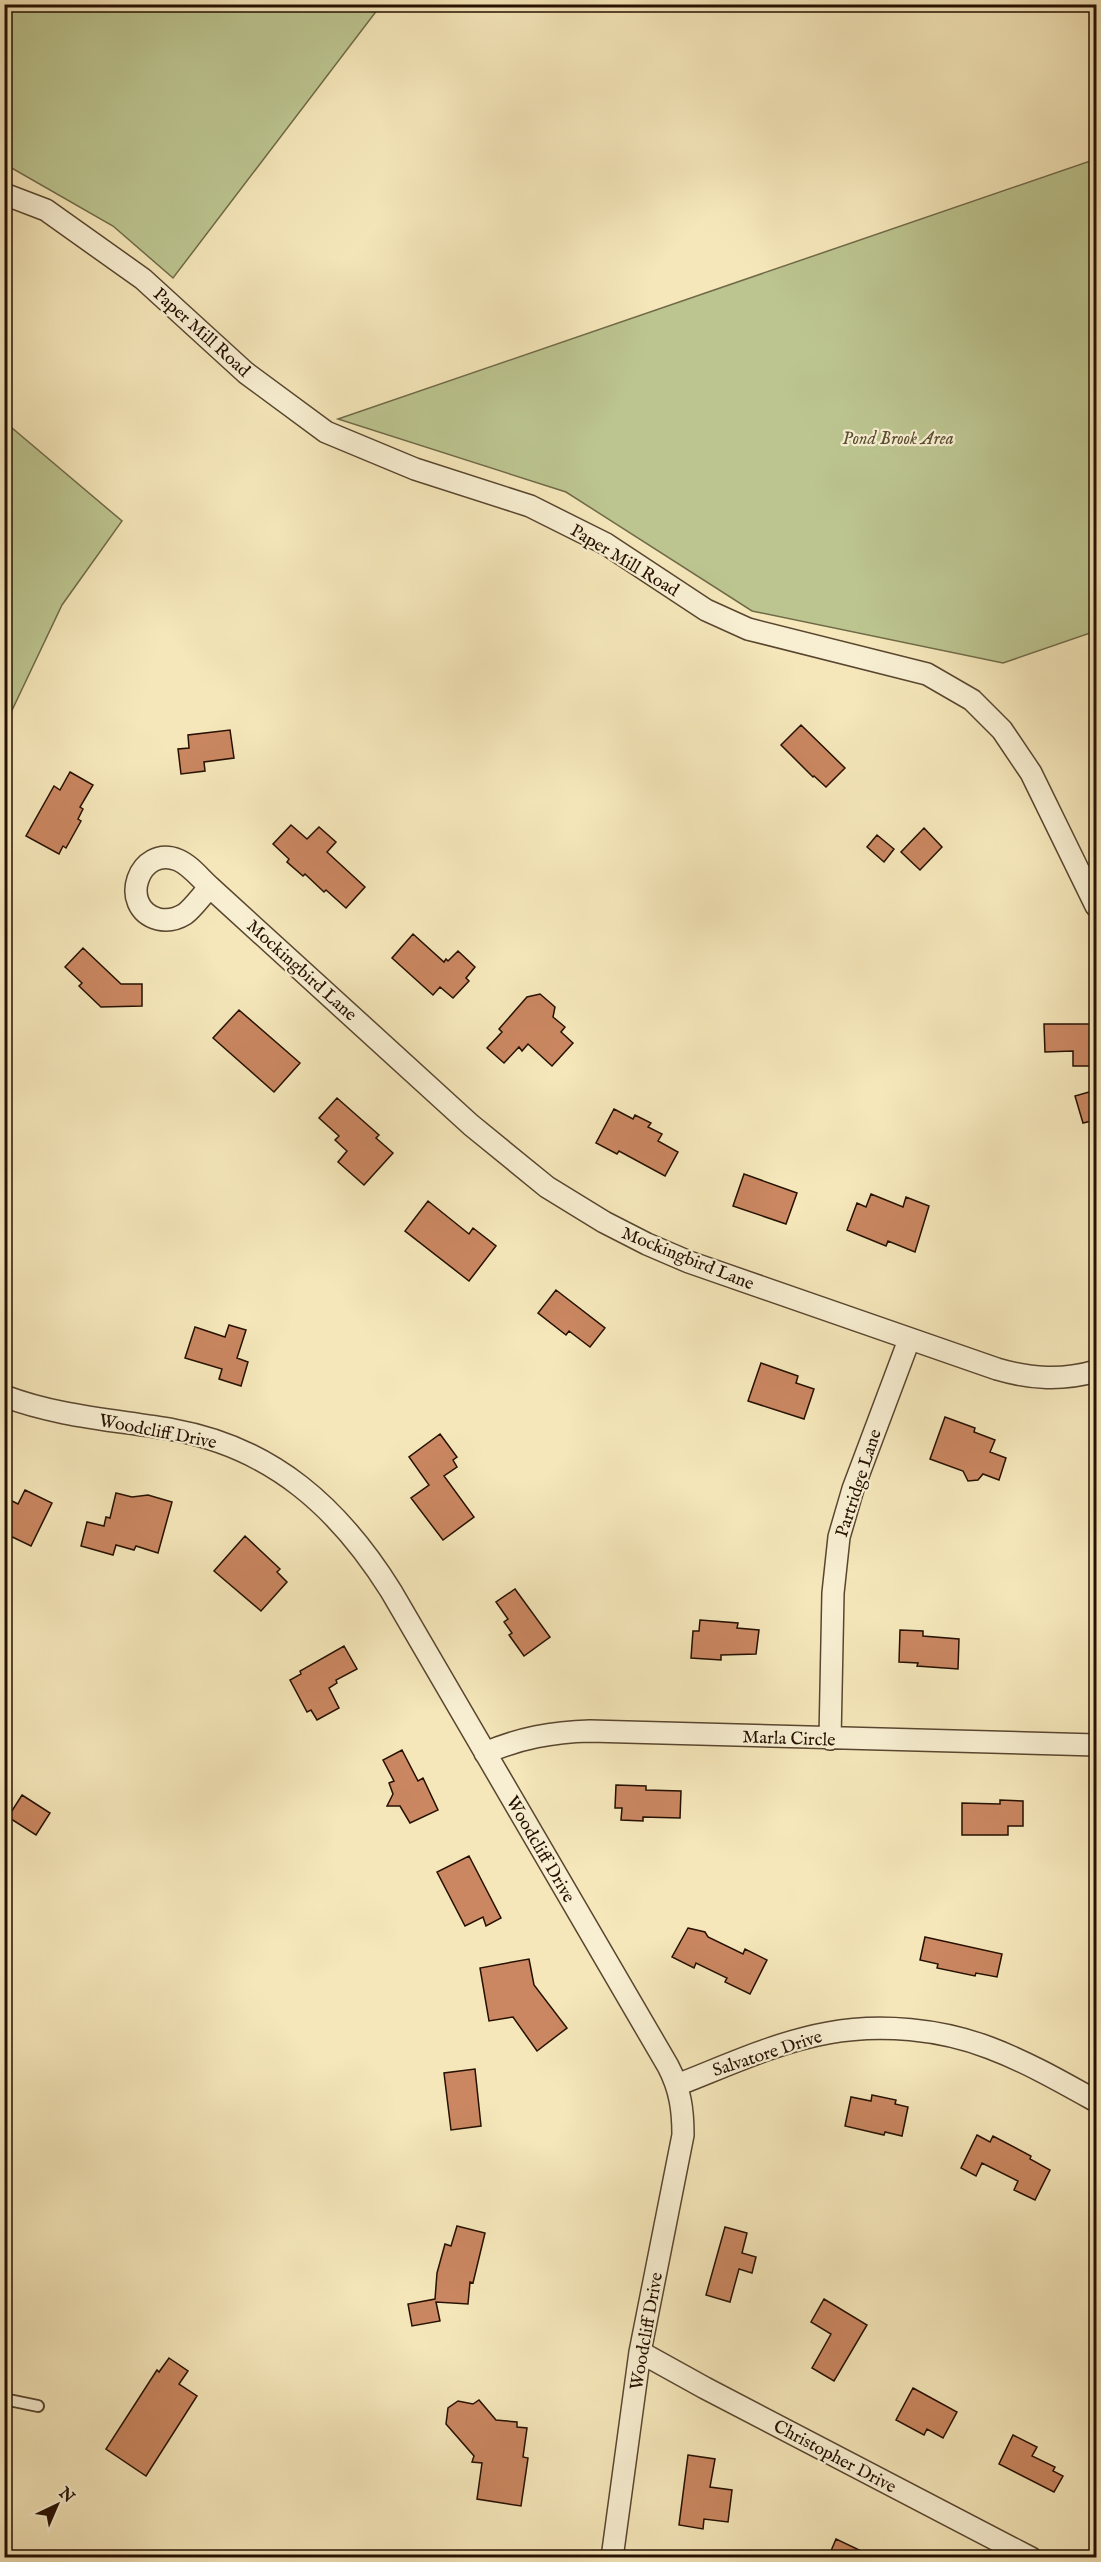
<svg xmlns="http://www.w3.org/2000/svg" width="1101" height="2562" viewBox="0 0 1101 2562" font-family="'IM FELL English',serif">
<rect width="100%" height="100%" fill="#f5e7ba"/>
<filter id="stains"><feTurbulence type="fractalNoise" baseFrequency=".00333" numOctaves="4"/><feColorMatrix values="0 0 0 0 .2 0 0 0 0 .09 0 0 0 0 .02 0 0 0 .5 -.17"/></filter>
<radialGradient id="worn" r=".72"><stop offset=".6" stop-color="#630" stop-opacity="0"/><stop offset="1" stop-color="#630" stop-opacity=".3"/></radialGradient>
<path fill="#bcc590" stroke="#706a48" stroke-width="1.5" d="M4,5L5,4L381,5L173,278L113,226L10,167H5Z
M1096,159V631L1003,663L752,611L566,492L338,419Z
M5,422L122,521L62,605L5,725Z"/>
<path fill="#ca8761" stroke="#251001" stroke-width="1.5" d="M801,725L845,768L826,787L814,776L813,777L781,745Z
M230,730L234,758L204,762L205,771L181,774L178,749L189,748L188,735Z
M70,772L93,785L80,807L83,809L78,819L81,821L66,848L63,846L59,854L26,836L54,786L60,790Z
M291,825L307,839L319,827L336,842L327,852L365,887L346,908L326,890L324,892L305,874L303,876L287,862L289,859L273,844Z
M924,828L942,847L920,870L901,852Z
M877,835L894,849L884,862L867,847Z
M413,934L444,962L446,959L448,961L458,951L475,967L466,978L469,981L453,998L440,987L433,995L392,958Z
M83,948L121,984H142V1006L101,1007L79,986L82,983L65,967Z
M540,994L555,1007L553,1017L565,1027L561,1032L573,1043L552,1066L528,1044L522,1051L519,1047L504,1063L487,1048L502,1032L499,1029L527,997Z
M239,1010L300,1063L274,1092L213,1038Z
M1044,1024H1092L1093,1066H1073V1051L1045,1052Z
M1096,1090V1120L1083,1123L1075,1096Z
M337,1098L379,1135L376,1138L393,1153L364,1185L338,1162L347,1151L335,1140L339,1136L319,1118Z
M614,1109L633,1119L635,1115L651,1123L648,1127L662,1134L658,1141L678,1152L665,1176L619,1151L617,1154L596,1143Z
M744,1174L797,1193L786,1224L733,1206Z
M871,1194L903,1207L906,1197L929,1206L915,1252L888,1241L886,1246L847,1230L857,1203L866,1207Z
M428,1201L469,1234L473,1228L496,1246L469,1281L405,1231Z
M556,1290L605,1328L590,1347L569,1331L566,1335L538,1313Z
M229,1325L246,1330L237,1358L248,1362L241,1386L219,1379L222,1369L185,1358L195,1327L225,1337Z
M761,1363L798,1376L796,1383L814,1389L804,1419L748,1401Z
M945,1417L975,1428L974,1432L995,1440L990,1452L1006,1458L999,1480L983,1474L978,1480L968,1481L963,1471L930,1459Z
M440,1434L457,1457L453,1460L457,1467L444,1476L474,1517L443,1540L411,1498L429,1485L409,1457Z
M25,1490L52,1503L31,1546L4,1533V1497L18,1504Z
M116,1493L132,1497L148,1495L172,1502L158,1553L136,1546L134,1550L116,1545L113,1555L81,1546L87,1522L104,1526L106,1517L110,1518Z
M245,1536L280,1569L277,1572L287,1582L261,1611L214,1571Z
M515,1589L550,1637L524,1656L509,1635L512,1633L504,1622L508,1619L496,1602Z
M700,1620L738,1623L737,1628L759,1630L756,1654L721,1655V1660L691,1658L693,1631H699Z
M900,1630L923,1631V1636L959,1639L958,1669L917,1666L918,1663L899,1662Z
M344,1646L357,1669L336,1680L337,1683L329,1688L339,1708L317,1720L311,1710L307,1712L290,1680L301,1674L300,1671Z
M402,1750L418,1781L423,1778L438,1810L410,1823L400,1806H387L393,1794L389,1783L394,1781L383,1760Z
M616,1785L646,1786V1790L681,1791L680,1818L643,1817V1821L621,1820L622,1808H615Z
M22,1795L50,1813L36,1835L8,1817Z
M1000,1800L1023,1801V1826H1008V1835H962V1803L1000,1804Z
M469,1856L501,1918L486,1926L483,1917L465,1926L437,1872Z
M688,1928L705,1932L708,1937L743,1954L745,1949L767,1960L750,1994L725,1982L727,1978L696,1963L694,1968L672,1957Z
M925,1937L1002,1954L997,1977L976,1973L975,1976L937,1968L938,1964L920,1960Z
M529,1959L534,1985L567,2028L537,2051L513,2017L489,2021L480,1968Z
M475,2069L481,2126L451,2130L444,2073Z
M872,2095L896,2100L895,2104L908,2107L902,2136L885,2132L884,2135L845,2126L851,2097L871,2101Z
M977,2135L990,2142L993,2136L1031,2156L1030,2159L1050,2170L1035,2200L1014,2190L1018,2181L982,2163L976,2176L961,2168Z
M457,2226L485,2233L473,2283L470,2282L468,2304L436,2302L440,2321L412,2326L408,2304L435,2299L437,2273L445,2244L451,2246Z
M725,2227L747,2233L742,2253L756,2257L752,2273L739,2269L730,2302L706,2295Z
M824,2299L867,2325L834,2381L812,2368L831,2334L811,2322Z
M169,2358L188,2371L179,2384L197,2396L146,2476L106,2449L157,2370L159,2372Z
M913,2388L957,2412L943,2438L927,2429L924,2435L896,2420Z
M479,2400L496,2420L517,2422V2427L527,2428L523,2457L528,2458L521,2506L477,2499L482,2463L472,2462L474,2456L446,2424L448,2408L458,2401L473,2404Z
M1013,2435L1037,2447L1032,2456L1055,2467L1053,2471L1063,2476L1054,2492L999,2464Z
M688,2455L715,2459L710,2487L732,2490L728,2522L704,2519L703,2529L679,2525Z
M836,2539L876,2558H828Z"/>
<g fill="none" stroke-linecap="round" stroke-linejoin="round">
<g stroke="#59462f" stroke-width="14">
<path id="lane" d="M4,2399L38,2406"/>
</g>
<g stroke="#59462f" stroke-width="24">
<path id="street" d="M4,194L46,210L143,279L246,373L326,432L415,469L530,506L606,544L706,610L748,629L927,674L972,700L1002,730L1031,773L1096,906
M210,887C202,895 194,907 185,914C177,919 167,921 158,919C117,907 139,844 178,860C190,865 200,878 210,887L471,1125L547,1187L604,1222L647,1244L689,1262L997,1369C1031,1379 1062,1381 1096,1371
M4,1396C59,1417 117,1420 174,1430C273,1448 339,1508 391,1591L668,2066C680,2089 683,2109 683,2135L640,2352L612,2558
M830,1739L833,1593L839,1537L853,1489L909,1340
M485,1753C520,1738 552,1732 590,1731L1096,1745
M677,2085C726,2066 777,2042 828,2033C880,2023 941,2029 990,2048C1027,2062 1062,2082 1096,2101
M640,2352L705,2388L1031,2558"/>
</g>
<use href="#lane" stroke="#f8efd2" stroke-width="10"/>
<use href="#street" stroke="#f8efd2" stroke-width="21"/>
</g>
<g text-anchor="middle" stroke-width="4.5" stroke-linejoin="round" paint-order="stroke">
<g font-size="18" fill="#251001" stroke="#f8efd2">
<text transform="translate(202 332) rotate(42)" y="6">Paper Mill Road</text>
<text transform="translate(625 560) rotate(31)" y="6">Paper Mill Road</text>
<text transform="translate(302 970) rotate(42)" y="6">Mockingbird Lane</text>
<text transform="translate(688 1258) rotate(22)" y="6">Mockingbird Lane</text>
<text transform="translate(158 1431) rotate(11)" y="6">Woodcliff Drive</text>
<text transform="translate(858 1483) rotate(-72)" y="6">Partridge Lane</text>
<text transform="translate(789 1738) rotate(2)" y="6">Marla Circle</text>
<text transform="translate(541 1849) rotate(60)" y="6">Woodcliff Drive</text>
<text transform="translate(767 2053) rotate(-18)" y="6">Salvatore Drive</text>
<text transform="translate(646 2331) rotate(-80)" y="6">Woodcliff Drive</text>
<text transform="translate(835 2456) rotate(28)" y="6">Christopher Drive</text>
</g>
<g font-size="18" font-style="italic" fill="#5a4f33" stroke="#f8efd2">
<text x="898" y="444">Pond Brook Area</text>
</g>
</g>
<rect width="1101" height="2562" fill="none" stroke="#f5e7ba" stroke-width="24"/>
<rect x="6" y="6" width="1089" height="2550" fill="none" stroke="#251001" stroke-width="3"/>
<rect x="12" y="12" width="1077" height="2538" fill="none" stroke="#251001" stroke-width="1.5"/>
<g transform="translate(57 2505) rotate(44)" stroke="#f8efd2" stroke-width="4.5" paint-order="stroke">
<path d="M0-4.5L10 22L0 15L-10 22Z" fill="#251001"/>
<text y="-9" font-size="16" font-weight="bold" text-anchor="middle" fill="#251001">N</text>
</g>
<rect width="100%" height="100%" filter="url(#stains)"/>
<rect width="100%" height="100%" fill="url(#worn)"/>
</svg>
